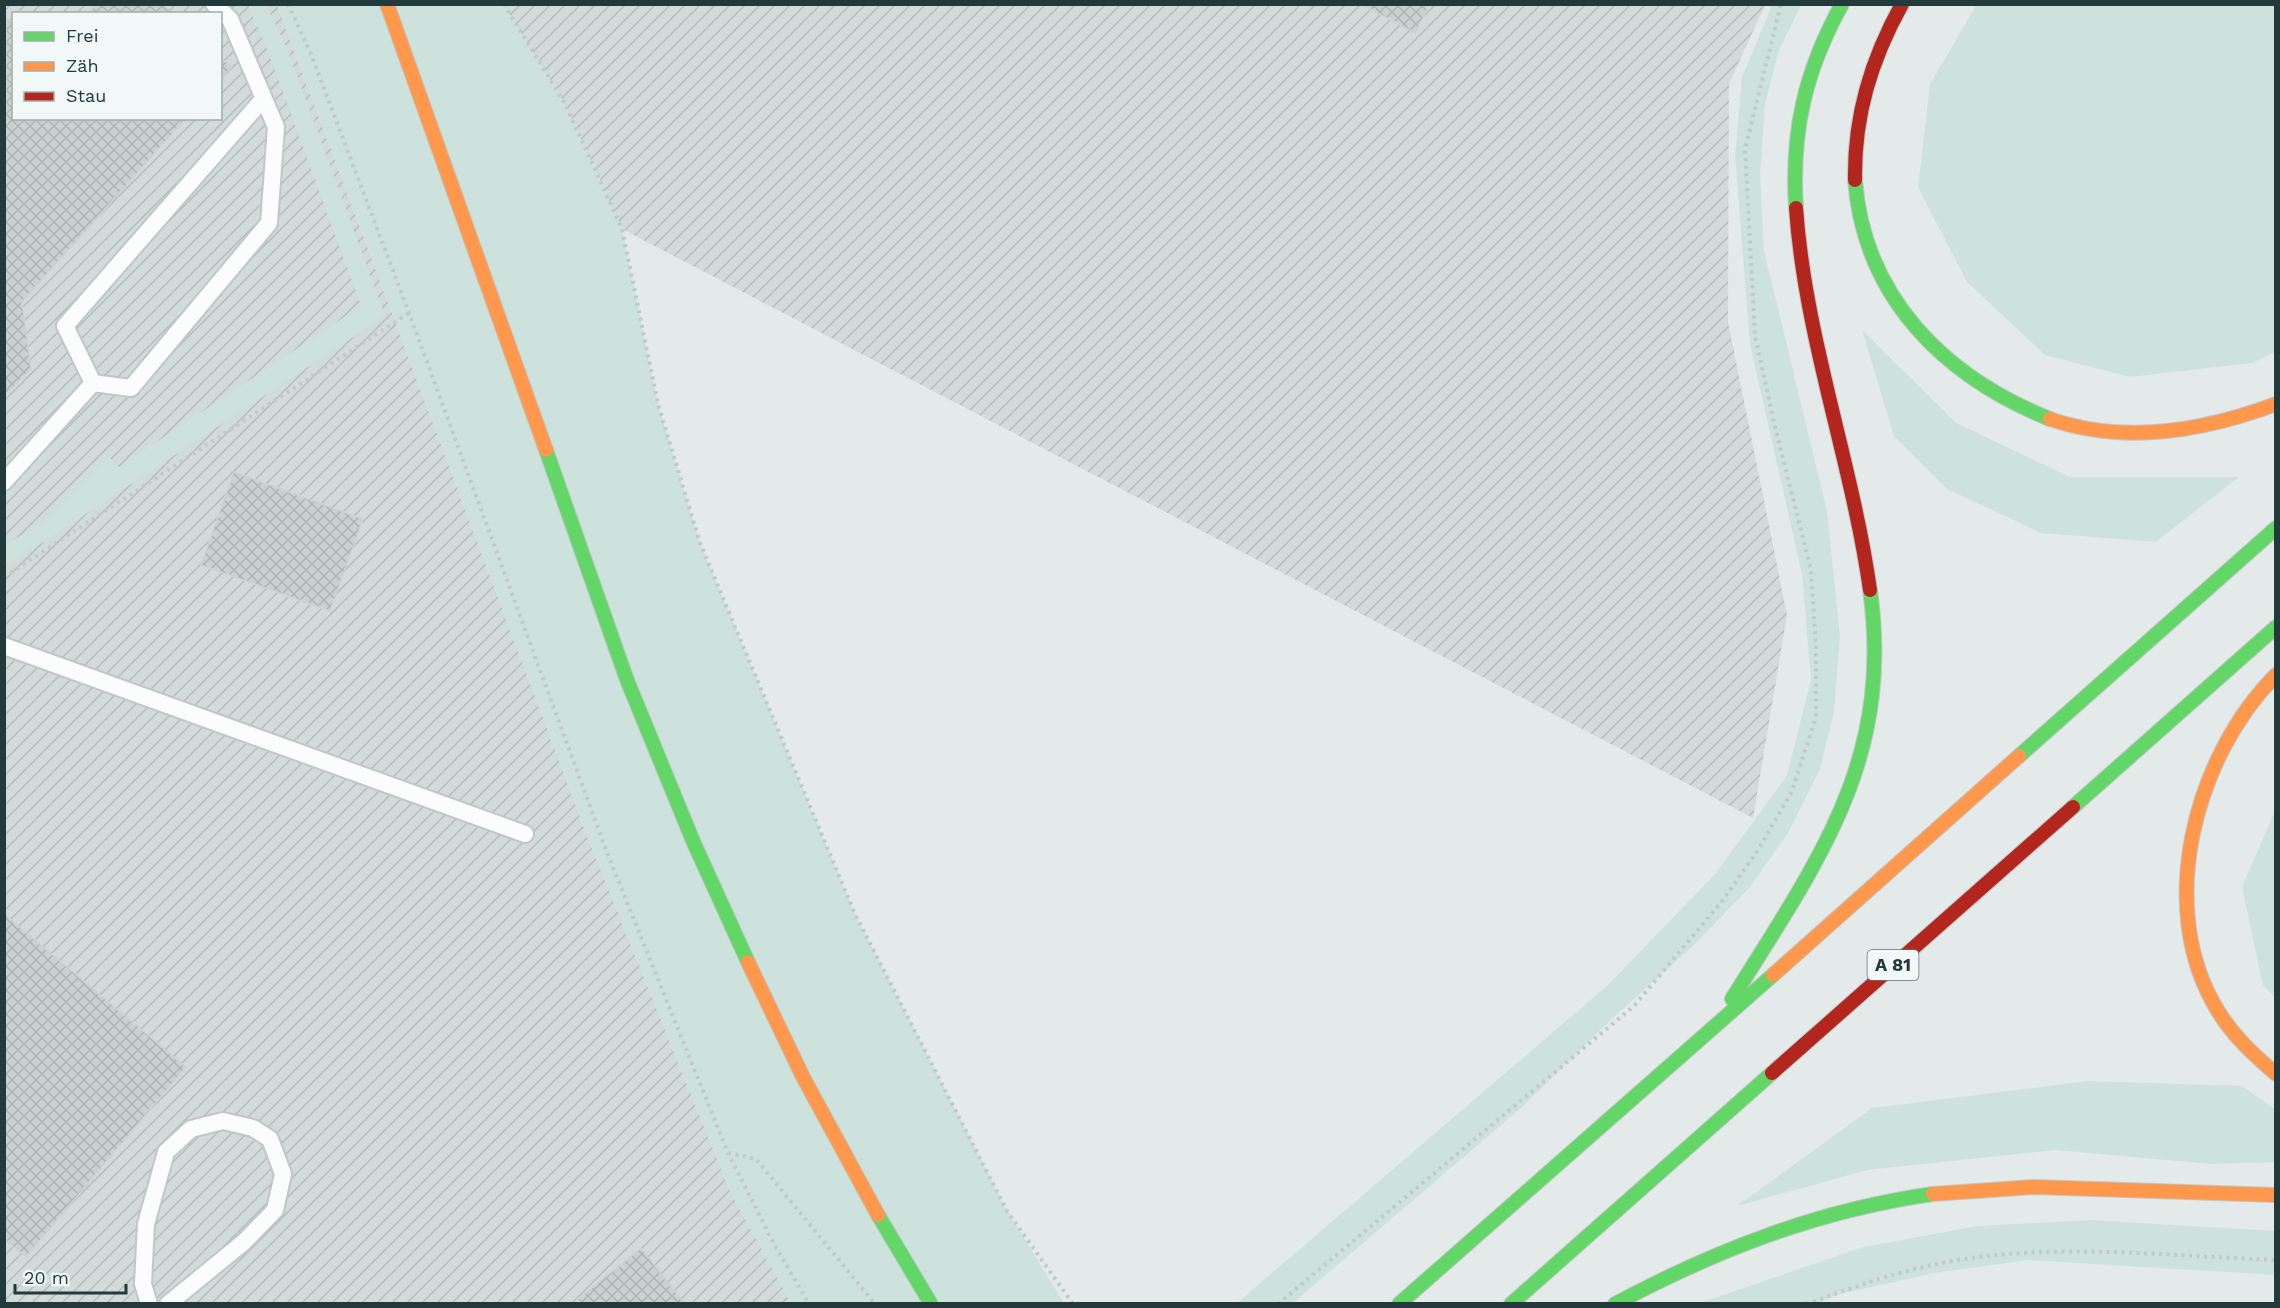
<svg xmlns="http://www.w3.org/2000/svg" width="2280" height="1308" viewBox="0 0 2280 1308" font-family="'Work Sans',sans-serif">
<defs>
<pattern id="industrial-furrows" width="10" height="10" patternUnits="userSpaceOnUse" patternTransform="scale(1.5)"><rect width="10" height="10" fill="#d2dbda"/><path d="M-1 1l2-2M0 10L10 0M9 11l2-2" fill="none" stroke="#b4bdbc"/></pattern>
<pattern id="building-cross-hatch" width="8" height="8" patternUnits="userSpaceOnUse" patternTransform="scale(1.5)"><rect width="8" height="8" fill="#cbd1d0"/><path d="M0 0l8 8M0 8l8-8" fill="none" stroke="#aeb4b4"/></pattern>
</defs>
<rect width="100%" height="100%" fill="#e4eae9"/>
<path fill="url(#industrial-furrows)" fill-rule="evenodd" d="M5,5H277L589,841L730,1191L791,1303L5,1304ZM14,14H220V118H14Z
M503,5H1765L1729,84L1728,322L1787,615L1753,818L622,229L565,104Z"/>
<path fill="#cde2dc" d="M1977,4L2275,5V352L2252,363L2130,377L2045,355L1967,282L1918,187L1930,84Z
M248,5H266L286,46L385,316L45,541L5,565V545L42,523L108,456L119,467L361,306L269,54Z
M277,5H504L565,104L622,229L658,404L700,543L855,914L1007,1210L1064,1303H791L730,1191L589,841Z
M1772,5H1801L1779,50L1765,104L1760,174L1764,251L1827,511L1840,636L1834,712L1820,769L1788,833L1750,887L1695,944L1615,1016L1521,1108L1293,1303H1237L1608,985L1716,873L1787,775L1811,680L1802,574L1750,344L1735,155L1742,77Z
M1862,330L1956,423L2070,477H2239L2156,542L2041,533L1947,489L1894,436Z
M2275,811V998L2263,985L2242,887Z
M2088,1081L2242,1086L2275,1109V1162L2212,1164L2055,1150L1867,1170L1737,1206L1872,1108Z
M2092,1220L2275,1231V1275L2029,1260L1934,1273L1836,1295L1820,1303H1700L1863,1247L1978,1226Z"/>
<path fill="url(#building-cross-hatch)" stroke="#cdd3d2" stroke-width="1.5" d="M96,4H163L173,14H88Z
M1361,4H1430L1415,33Z
M6,18L14,25V118H186L22,302L31,369L4,396Z
M220,57L232,67L220,80Z
M234,472L363,519L330,611L201,565Z
M4,914L186,1067L26,1257L4,1239Z
M641,1248L685,1304H582L578,1299Z"/>
<g fill="none" stroke-linecap="round" stroke-linejoin="round">
<g stroke="#c1c6c6" stroke-width="20">
<path id="lane" d="M93,383L65,326L264,98
M4,482L93,383L131,388L269,223L276,127L230,19L214,4
M4,646L525,834
M149,1304L143,1284L146,1224L166,1152L191,1129L223,1121L253,1128L270,1139L283,1174L275,1210L244,1242L168,1304"/>
</g>
<g stroke="#c0c7c7" stroke-width="16">
<path id="fast" d="M1855,180C1864,298 1945,377 2050,419
M1796,208C1791,132 1805,71 1842,4
M546,450L627,680L693,841L748,962
M2019,756L2276,528
M2073,807L2276,627
M1732,999C1817,862 1894,761 1870,590
M878,1215L931,1304
M1399,1304L1773,975
M1511,1304L1772,1073
M1615,1304C1716,1250 1819,1210 1933,1194"/>
</g>
<g stroke="#c0c7c7" stroke-width="16">
<path id="slow" d="M387,4L546,450
M2050,419C2125,445 2204,431 2276,404
M2276,675C2195,756 2154,908 2218,1011C2233,1036 2254,1055 2276,1074
M748,962L803,1077L878,1215
M1773,975L2019,756
M1933,1194L2034,1187L2276,1195"/>
</g>
<g stroke="#c0c7c7" stroke-width="16">
<path id="jam" d="M1855,180C1854,116 1871,60 1902,4
M1796,208C1805,338 1852,462 1870,590
M1772,1073L2073,807"/>
</g>
<path stroke="#c1cac9" stroke-width="4" stroke-dasharray="3 4.5" stroke-linecap="butt" d="M288,4L311,54L409,313L606,850L728,1153L774,1244L809,1304
M504,4L565,104L622,229L658,404L700,543L855,914L1007,1211L1073,1304
M4,577L409,313
M728,1153L756,1159L875,1304
M1278,1304L1634,1006L1723,900L1760,847L1792,791L1816,717V648L1811,570L1775,427L1755,336L1745,149L1781,4
M1806,1304C1849,1289 1892,1273 1937,1264C2047,1241 2164,1256 2276,1260"/>
<use href="#lane" stroke="#fbfcfc" stroke-width="16"/>
<use href="#fast" stroke="#63d668" stroke-width="14"/>
<use href="#slow" stroke="#ff974d" stroke-width="14"/>
<use href="#jam" stroke="#b3261e" stroke-width="14"/>
</g>
<g text-anchor="middle" stroke-width="4.5" stroke-linejoin="round" paint-order="stroke">
<rect fill="#f2f8f8" stroke="#607374" stroke-width="1.5" x="1867.5" y="950" width="51" height="30" rx="4.5"/>
<g font-size="18" font-weight="bold" fill="#223a3c">
<text x="1893" y="971">A 81</text>
</g>
</g>
<rect width="2280" height="1308" fill="none" stroke="#223a3c" stroke-width="12"/>
<rect x="12" y="12" width="210" height="108" fill="#f2f8f8" stroke="#9facad" stroke-width="1.5"/>
<rect x="24" y="32" width="30" height="9" fill="#63d668" stroke="#9facad" stroke-width="1.5"/>
<text x="66" y="42" font-size="18" fill="#223a3c">Frei</text>
<rect x="24" y="62" width="30" height="9" fill="#ff974d" stroke="#9facad" stroke-width="1.5"/>
<text x="66" y="72" font-size="18" fill="#223a3c">Zäh</text>
<rect x="24" y="92" width="30" height="9" fill="#b3261e" stroke="#9facad" stroke-width="1.5"/>
<text x="66" y="102" font-size="18" fill="#223a3c">Stau</text>
<path d="M15 1284v9h111v-9" fill="none" stroke="#223a3c" stroke-width="3"/>
<text x="24" y="1284" font-size="18" fill="#223a3c" stroke="#f2f8f8" stroke-width="4.5" paint-order="stroke">20 m</text>
</svg>
